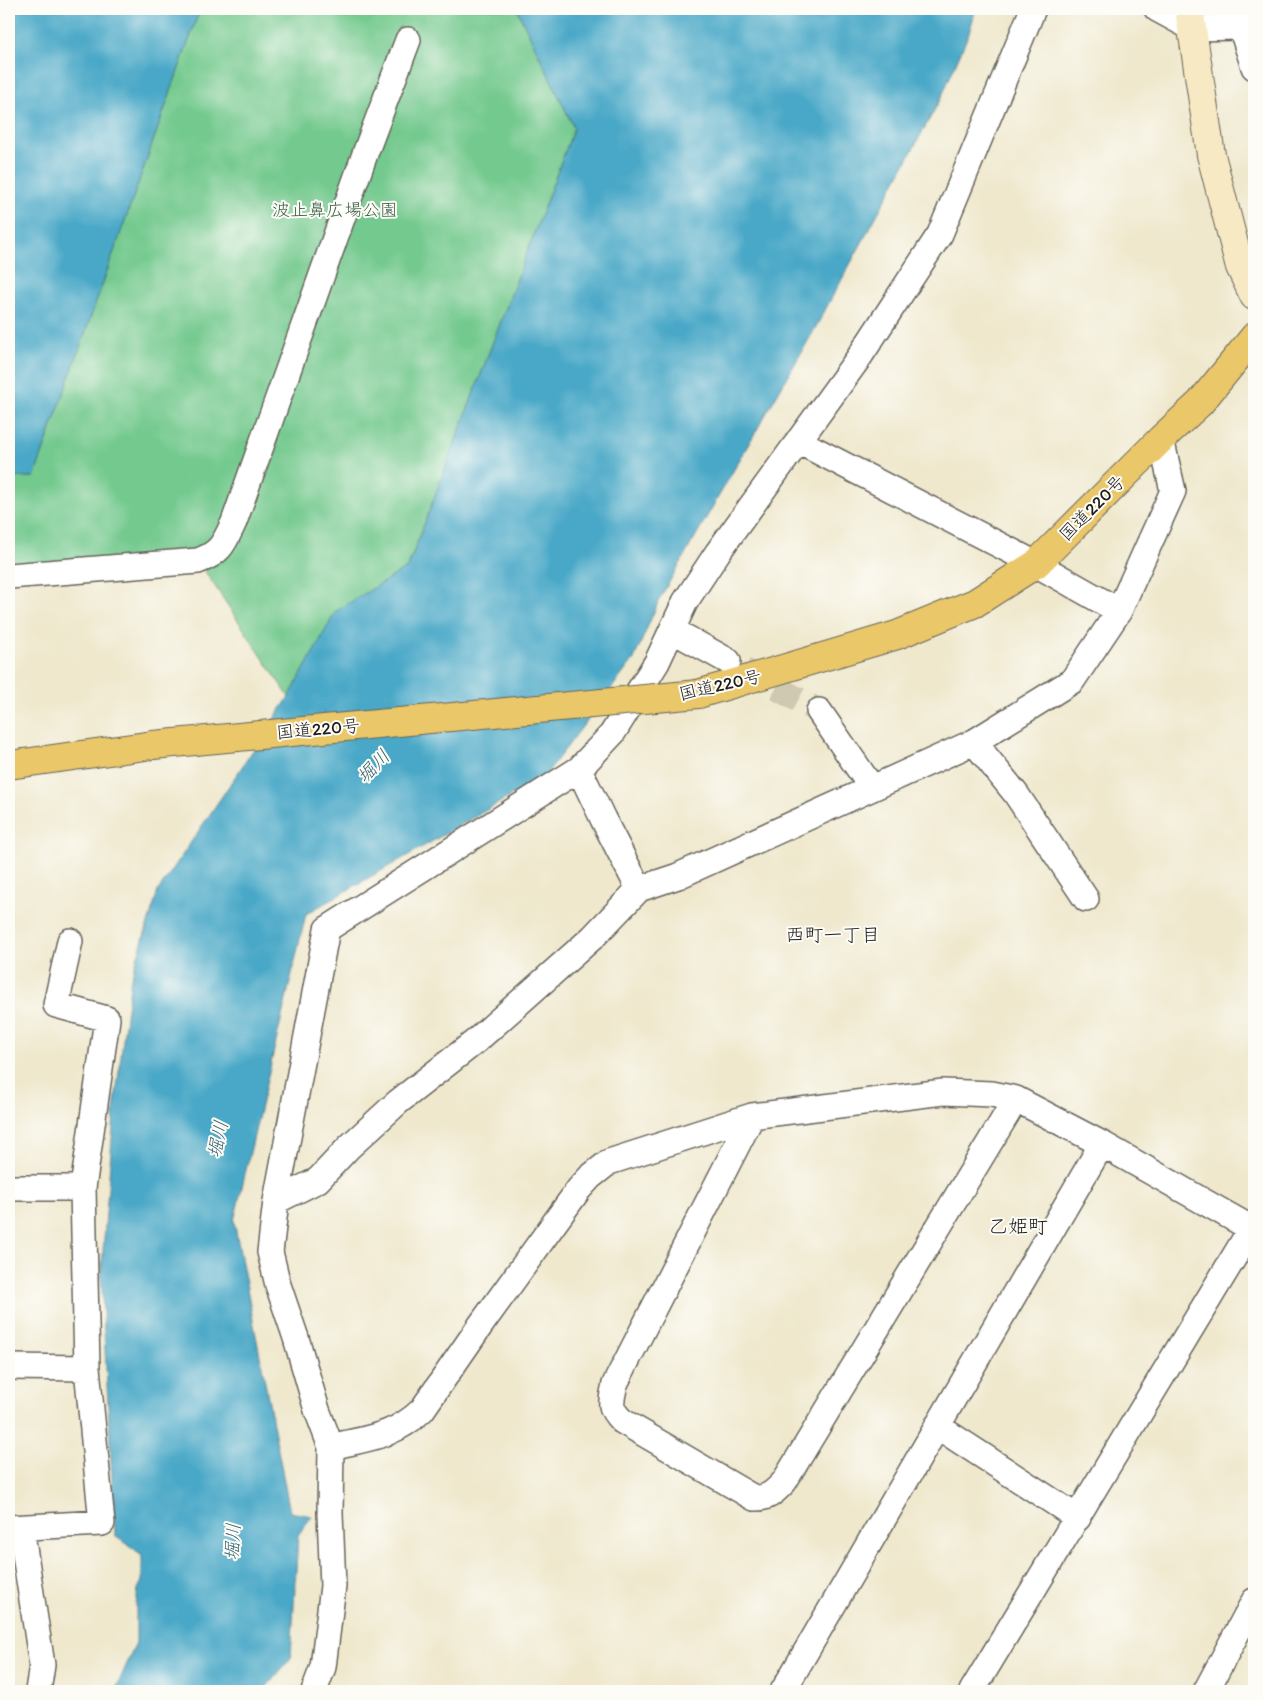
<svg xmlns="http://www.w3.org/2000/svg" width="1263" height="1700" viewBox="0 0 1263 1700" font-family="Itim,'Klee One',sans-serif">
<rect width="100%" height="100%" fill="#fdfcf7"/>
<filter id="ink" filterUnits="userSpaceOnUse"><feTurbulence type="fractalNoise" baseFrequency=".02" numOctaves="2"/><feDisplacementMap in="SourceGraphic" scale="10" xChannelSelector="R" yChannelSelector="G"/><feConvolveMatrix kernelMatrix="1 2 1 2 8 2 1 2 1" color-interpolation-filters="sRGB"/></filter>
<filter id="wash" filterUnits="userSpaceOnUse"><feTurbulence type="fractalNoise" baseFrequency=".0096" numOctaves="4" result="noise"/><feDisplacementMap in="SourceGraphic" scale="20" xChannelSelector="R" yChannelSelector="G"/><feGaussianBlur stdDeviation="1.12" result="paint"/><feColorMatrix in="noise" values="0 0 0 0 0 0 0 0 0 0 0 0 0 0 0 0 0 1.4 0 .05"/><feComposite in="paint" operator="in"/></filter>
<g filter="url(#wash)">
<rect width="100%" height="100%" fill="#efe8cd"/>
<path fill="#73c98e" stroke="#487255" d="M200,9H517L574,128L408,567L336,612L289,697L198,561L9,576V477H34Z"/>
<path fill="#48a8c7" stroke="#326272" d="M9,9H200L34,477H9Z
M517,9H976L969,33L941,98L812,334L659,600L634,659L544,777L306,914L234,1221L290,1512L312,1516L298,1535L291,1658L263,1691H115L136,1643V1605L138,1589L142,1581V1555L115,1535L101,1275L115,1102L131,978L158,891L289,697L336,611L408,567L574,128Z"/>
</g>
<g filter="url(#ink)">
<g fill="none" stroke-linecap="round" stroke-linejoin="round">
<path stroke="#cfc9b2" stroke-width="25" stroke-dasharray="25 12" stroke-linecap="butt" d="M744,670L819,711"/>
<g stroke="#66635a" stroke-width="28">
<path id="street" d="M1157,9L1192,28L1241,27L1254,25
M1241,27L1254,67
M798,441L1036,564L1119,611
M9,576L198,561C221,553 224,543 234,522L366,151L408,40
M672,630L728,661
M819,711L872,788
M974,742L1016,794L1086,899
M579,769L603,819L639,889
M752,1116L615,1384C611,1403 608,1407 622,1421L754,1498C769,1499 775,1491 784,1482L1016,1099
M9,1188H83
M276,1201L318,1180L349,1147L398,1102L476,1041L593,937L639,889L678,876L974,742L1072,681L1119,611L1173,491L1161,439
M9,1367L87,1368
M937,1426L1078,1518
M331,1447C367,1438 394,1437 422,1410L480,1326L579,1189L590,1177L609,1162L752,1116L943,1092L992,1094L1016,1099L1102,1144L1254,1230
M9,1528L102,1523L87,1368L83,1188L107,1019L56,1005L70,941
M21,1528L42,1665L38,1691
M314,1691L323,1667L333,1586L330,1514L331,1447L317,1410L296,1338L278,1285L270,1252L276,1201L327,929L579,769L612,734L657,662L685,602L718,552L858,359L940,234L1033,9
M783,1691L1102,1144
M972,1691L1254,1224
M1206,1691L1254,1601"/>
</g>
<g stroke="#66635a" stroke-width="30">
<path id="secondary" d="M1189,9L1211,155L1240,267L1254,296"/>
</g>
<g stroke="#66635a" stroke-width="30">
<path id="highway" d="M698,694L897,635L975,603L1036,564L1161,439L1200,403L1254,337
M9,765L153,745"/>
</g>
<use href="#street" stroke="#fff" stroke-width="25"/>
<use href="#secondary" stroke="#f7e9c3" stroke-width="28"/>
<use href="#highway" stroke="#eac769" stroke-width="28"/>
<g stroke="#66635a" stroke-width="30" stroke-linecap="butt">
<path id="highway-bridge" d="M153,745L698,694"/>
</g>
<use href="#highway-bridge" stroke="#eac769" stroke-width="28"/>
</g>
</g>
<g text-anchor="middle" stroke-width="4" stroke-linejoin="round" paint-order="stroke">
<g font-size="18" fill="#3f614a" stroke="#fdfcf7">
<text x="335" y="216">波止鼻広場公園</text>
</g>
<g font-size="18" fill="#1c1c1c" stroke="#fdfcf7">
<text transform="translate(1092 508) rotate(-45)" y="6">国道220号</text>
<text transform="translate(720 685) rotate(-13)" y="6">国道220号</text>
<text transform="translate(318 729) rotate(-5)" y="6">国道220号</text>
</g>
<g font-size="19" font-style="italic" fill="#326272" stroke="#fdfcf7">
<text transform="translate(373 766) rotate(-46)" y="7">堀川</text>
<text transform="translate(217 1139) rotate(-78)" y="7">堀川</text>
<text transform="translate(232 1542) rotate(-87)" y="7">堀川</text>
</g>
<g font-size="19" fill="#1c1c1c" stroke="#fdfcf7">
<text x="833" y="941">西町一丁目</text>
</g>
<g font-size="20" fill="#1c1c1c" stroke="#fdfcf7">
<text x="1018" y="1233">乙姫町</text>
</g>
</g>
<rect width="1263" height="1700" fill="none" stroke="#fdfcf7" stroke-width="30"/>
</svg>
